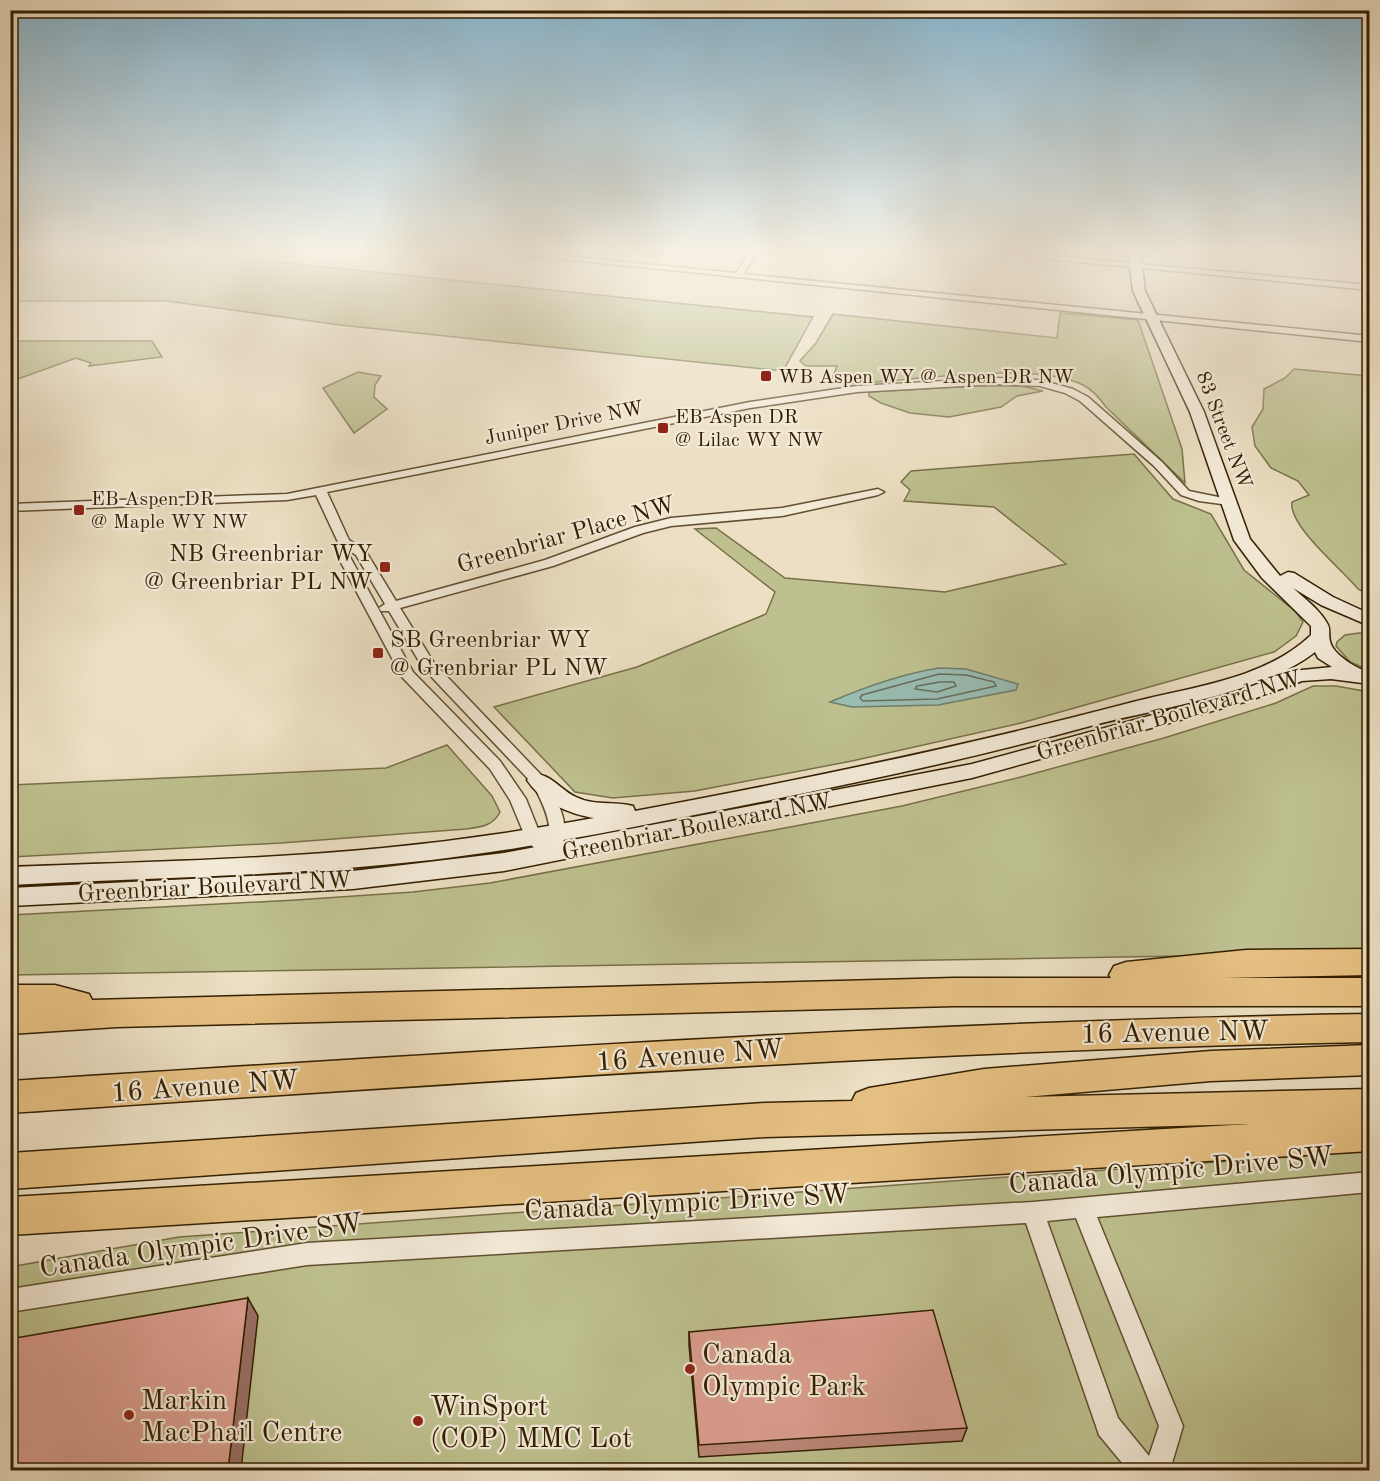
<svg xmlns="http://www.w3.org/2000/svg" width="1380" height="1481" viewBox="0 0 1380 1481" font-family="'Old Standard TT',serif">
<rect width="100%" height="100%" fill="#ecdfc3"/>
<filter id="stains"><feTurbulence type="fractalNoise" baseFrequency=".00333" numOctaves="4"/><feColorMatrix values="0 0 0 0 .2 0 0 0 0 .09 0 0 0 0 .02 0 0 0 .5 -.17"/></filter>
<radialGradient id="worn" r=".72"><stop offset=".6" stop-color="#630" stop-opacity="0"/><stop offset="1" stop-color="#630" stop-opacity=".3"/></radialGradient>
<path fill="#bec08f" stroke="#787048" stroke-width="1.5" d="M77,250L178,252L813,317L783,371L340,325L167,301H11V263Z
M1060,313L1138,320L1182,449L1185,483L1106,407C1099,397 1093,390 1083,385C1028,358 894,385 830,384L837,366H806L800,361L816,343L833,314L1057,338Z
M11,341H152L162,357L89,366L91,363L76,358L18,379L13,377L11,372Z
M1294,369L1369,376V595L1358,589C1343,570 1288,526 1292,502L1309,495L1298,481L1271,468L1255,446L1252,427L1263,409L1264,389L1285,378Z
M358,372L381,376L375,385L374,397L387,409L354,433L323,388Z
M974,386H1022L1043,391L1017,396L1001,407L949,417L910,413L881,403L869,396V392Z
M1134,454L1173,499L1211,514L1244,570L1295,611L1303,622L1296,636L1274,652L1021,723L852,761L695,791L613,798L575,792L494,707L637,667L766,614L775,592L695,529L716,528L785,578L945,592L1066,564L994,507L904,501L910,490L901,482L911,471Z
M1359,633L1369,634V670L1350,662L1336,646L1337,642L1345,635Z
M1313,686H1336L1369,692V953L11,975V915L296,900L413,892L490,883L902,806L1021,777L1164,738L1276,703Z
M447,745L492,796L500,812C493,826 481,827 466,829L281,843L11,857V785L386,768Z
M1369,1151V1470H11L10,1267L179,1237Z"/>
<path fill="#99bdb3" stroke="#707e6b" stroke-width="1.5" d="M939,668L966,669L1018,684L1016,690L938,705L852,707L830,702C865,687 901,674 939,668Z"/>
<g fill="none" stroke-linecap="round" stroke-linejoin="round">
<path stroke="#666e5a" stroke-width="1.5" d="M939,674L966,675L994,682L996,686L937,699L863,701L860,698L862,695Z
M940,682H954L956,686L937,692L915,689L917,686Z"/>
<g stroke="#614f31" stroke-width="3">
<path id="street" d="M474,250H505L736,273L751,250H759L743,274L1370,336V342Z
M953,250H986L1370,285V290Z
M997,378L1040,380L1073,389L1088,397L1162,462L1189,491L1233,500L1235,502L1229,505L1199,501L1181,495L1154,466L1080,401L1065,393L1040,386L997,384L857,392L750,408L327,492L349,540L365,550L396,601L545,560L635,527L671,518L782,508L878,489L884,492L878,495L782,516L671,526L643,533L553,566L400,608L434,663L546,780C561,807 573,829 557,858H545L527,841L510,800L490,769L402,677L338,557V542L316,495L287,500L10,511V504L287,494L750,402L857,386ZM350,551L356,555L385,604L379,608L381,611H389L423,668L532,783C541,799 554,824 548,841L540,834L526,799L500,761L413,672L350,557Z
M1370,1172V1192L1097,1217L1183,1426L1170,1470H1128L1099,1435L1096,1426L1026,1223L307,1265L10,1312V1289L307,1243L1033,1202ZM1076,1218L1159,1426L1149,1456L1118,1418L1047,1221Z"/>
</g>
<g stroke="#331f00" stroke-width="3">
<path id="secondary" d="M1128,250H1140L1145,291L1204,412L1250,539L1280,576L1288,572L1294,573L1333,597L1370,614V626L1321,605L1293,588C1305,599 1319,609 1327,623C1331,629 1328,634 1330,641C1332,654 1358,670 1370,672V684L1331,679L1302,681L1248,701L972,778L504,871L353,889L10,906V888L353,871L504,853L972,764L1234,693L1292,671L1332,667L1318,658L1315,652C1261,694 1160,708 1094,725C960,762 824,790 689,816C603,833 518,850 431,860C292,876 151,878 10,885V867C134,862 259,860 383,848C454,841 524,831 594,818C569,814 541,802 527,780L530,775C548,770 560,790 576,797C594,806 614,801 633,806L635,811C801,780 966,746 1129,703C1190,687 1264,680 1311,635V626L1262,578L1234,540L1190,412L1133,291Z"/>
</g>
<g stroke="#331f00" stroke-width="3">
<path id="highway" d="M1370,949V975L1224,978H1370V1006H954L117,1027L10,1034V985H55L89,994L92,1000L954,978H1111L1109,975L1114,966L1126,962L1246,950Z
M1370,1014V1042C916,1050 463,1083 10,1113V1081C463,1053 916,1021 1370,1014Z
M1370,1045V1075L1211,1081L1025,1097L1370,1089V1151L10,1235V1197L1250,1124L765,1137L10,1189V1153L765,1103L852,1101L856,1093L869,1088L984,1069L1211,1051Z"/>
</g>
<use href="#street" fill="#f3ead8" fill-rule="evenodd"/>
<use href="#secondary" fill="#f3ead8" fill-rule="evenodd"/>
<use href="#highway" fill="#e6c082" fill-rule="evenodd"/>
</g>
<path fill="#bc887b" stroke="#331f00" stroke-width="1.5" d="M689,1332L967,1428L962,1441L699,1457L689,1345Z"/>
<path fill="#996f64" stroke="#331f00" stroke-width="1.5" d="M248,1298L258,1316L241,1470H228Z"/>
<path fill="#db9e8f" stroke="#331f00" stroke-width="1.5" d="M248,1298L228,1470H10V1339Z
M933,1310L967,1428L699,1445L689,1332Z"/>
<linearGradient id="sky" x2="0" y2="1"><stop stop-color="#88b8d3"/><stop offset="0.55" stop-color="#f6f1e4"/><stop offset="1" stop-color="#f6f1e4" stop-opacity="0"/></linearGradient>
<rect width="1380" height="458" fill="url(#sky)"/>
<g fill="#8f2418" stroke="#f3ead8" stroke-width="2">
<rect x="760" y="370" width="12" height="12" rx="3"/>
<rect x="657" y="422" width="12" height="12" rx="3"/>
<rect x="73" y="504" width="12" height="12" rx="3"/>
<rect x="379" y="561" width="12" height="12" rx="3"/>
<rect x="372" y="647" width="12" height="12" rx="3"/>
<circle cx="690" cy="1369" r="6"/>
<circle cx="129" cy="1415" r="6"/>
<circle cx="418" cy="1421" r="6"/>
</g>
<g text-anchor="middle" stroke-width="4.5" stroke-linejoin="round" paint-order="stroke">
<g font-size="20" fill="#331f00" stroke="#f3ead8" text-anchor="start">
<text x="778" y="383">WB Aspen WY @ Aspen DR NW</text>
<text x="675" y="423">EB Aspen DR<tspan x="675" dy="23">@ Lilac WY NW</tspan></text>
<text x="91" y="505">EB Aspen DR<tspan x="91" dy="23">@ Maple WY NW</tspan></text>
</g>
<g font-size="20" fill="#331f00" stroke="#f3ead8">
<text transform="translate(564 422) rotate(-11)" y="7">Juniper Drive NW</text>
<text transform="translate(1225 430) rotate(69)" y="7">83 Street NW</text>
</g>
<g font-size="24" fill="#331f00" stroke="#f3ead8">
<text transform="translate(566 534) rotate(-16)" y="8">Greenbriar Place NW</text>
<text transform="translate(1169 715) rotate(-16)" y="8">Greenbriar Boulevard NW</text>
<text transform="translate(697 826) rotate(-11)" y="8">Greenbriar Boulevard NW</text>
<text transform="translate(215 886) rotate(-3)" y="8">Greenbriar Boulevard NW</text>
</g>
<g font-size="24" fill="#331f00" stroke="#f3ead8" text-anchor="end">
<text x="373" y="561">NB Greenbriar WY<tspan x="373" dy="28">@ Greenbriar PL NW</tspan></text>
<text x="390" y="647" text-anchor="start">SB Greenbriar WY<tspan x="390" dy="28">@ Grenbriar PL NW</tspan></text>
</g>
<g font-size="28" fill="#331f00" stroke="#f3ead8">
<text transform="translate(1175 1031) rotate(-1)" y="10">16 Avenue NW</text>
<text transform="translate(690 1054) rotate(-4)" y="10">16 Avenue NW</text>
<text transform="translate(205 1085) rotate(-4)" y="10">16 Avenue NW</text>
<text transform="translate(1171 1169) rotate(-5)" y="10">Canada Olympic Drive SW</text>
<text transform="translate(687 1201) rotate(-3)" y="10">Canada Olympic Drive SW</text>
<text transform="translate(201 1244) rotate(-8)" y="10">Canada Olympic Drive SW</text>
</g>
<g font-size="28" fill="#331f00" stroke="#f3ead8" text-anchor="start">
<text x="702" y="1363">Canada<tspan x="702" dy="32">Olympic Park</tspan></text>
<text x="141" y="1409">Markin<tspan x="141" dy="32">MacPhail Centre</tspan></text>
<text x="430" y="1415">WinSport<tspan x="430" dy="32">(COP) MMC Lot</tspan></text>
</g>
</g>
<rect width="1380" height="1481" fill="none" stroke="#ecdfc3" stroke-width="36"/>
<rect x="12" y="12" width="1356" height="1457" fill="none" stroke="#331f00" stroke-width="3"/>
<rect x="18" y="18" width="1344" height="1445" fill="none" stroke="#331f00" stroke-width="1.5"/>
<rect width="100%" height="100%" filter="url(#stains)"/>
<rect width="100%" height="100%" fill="url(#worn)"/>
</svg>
